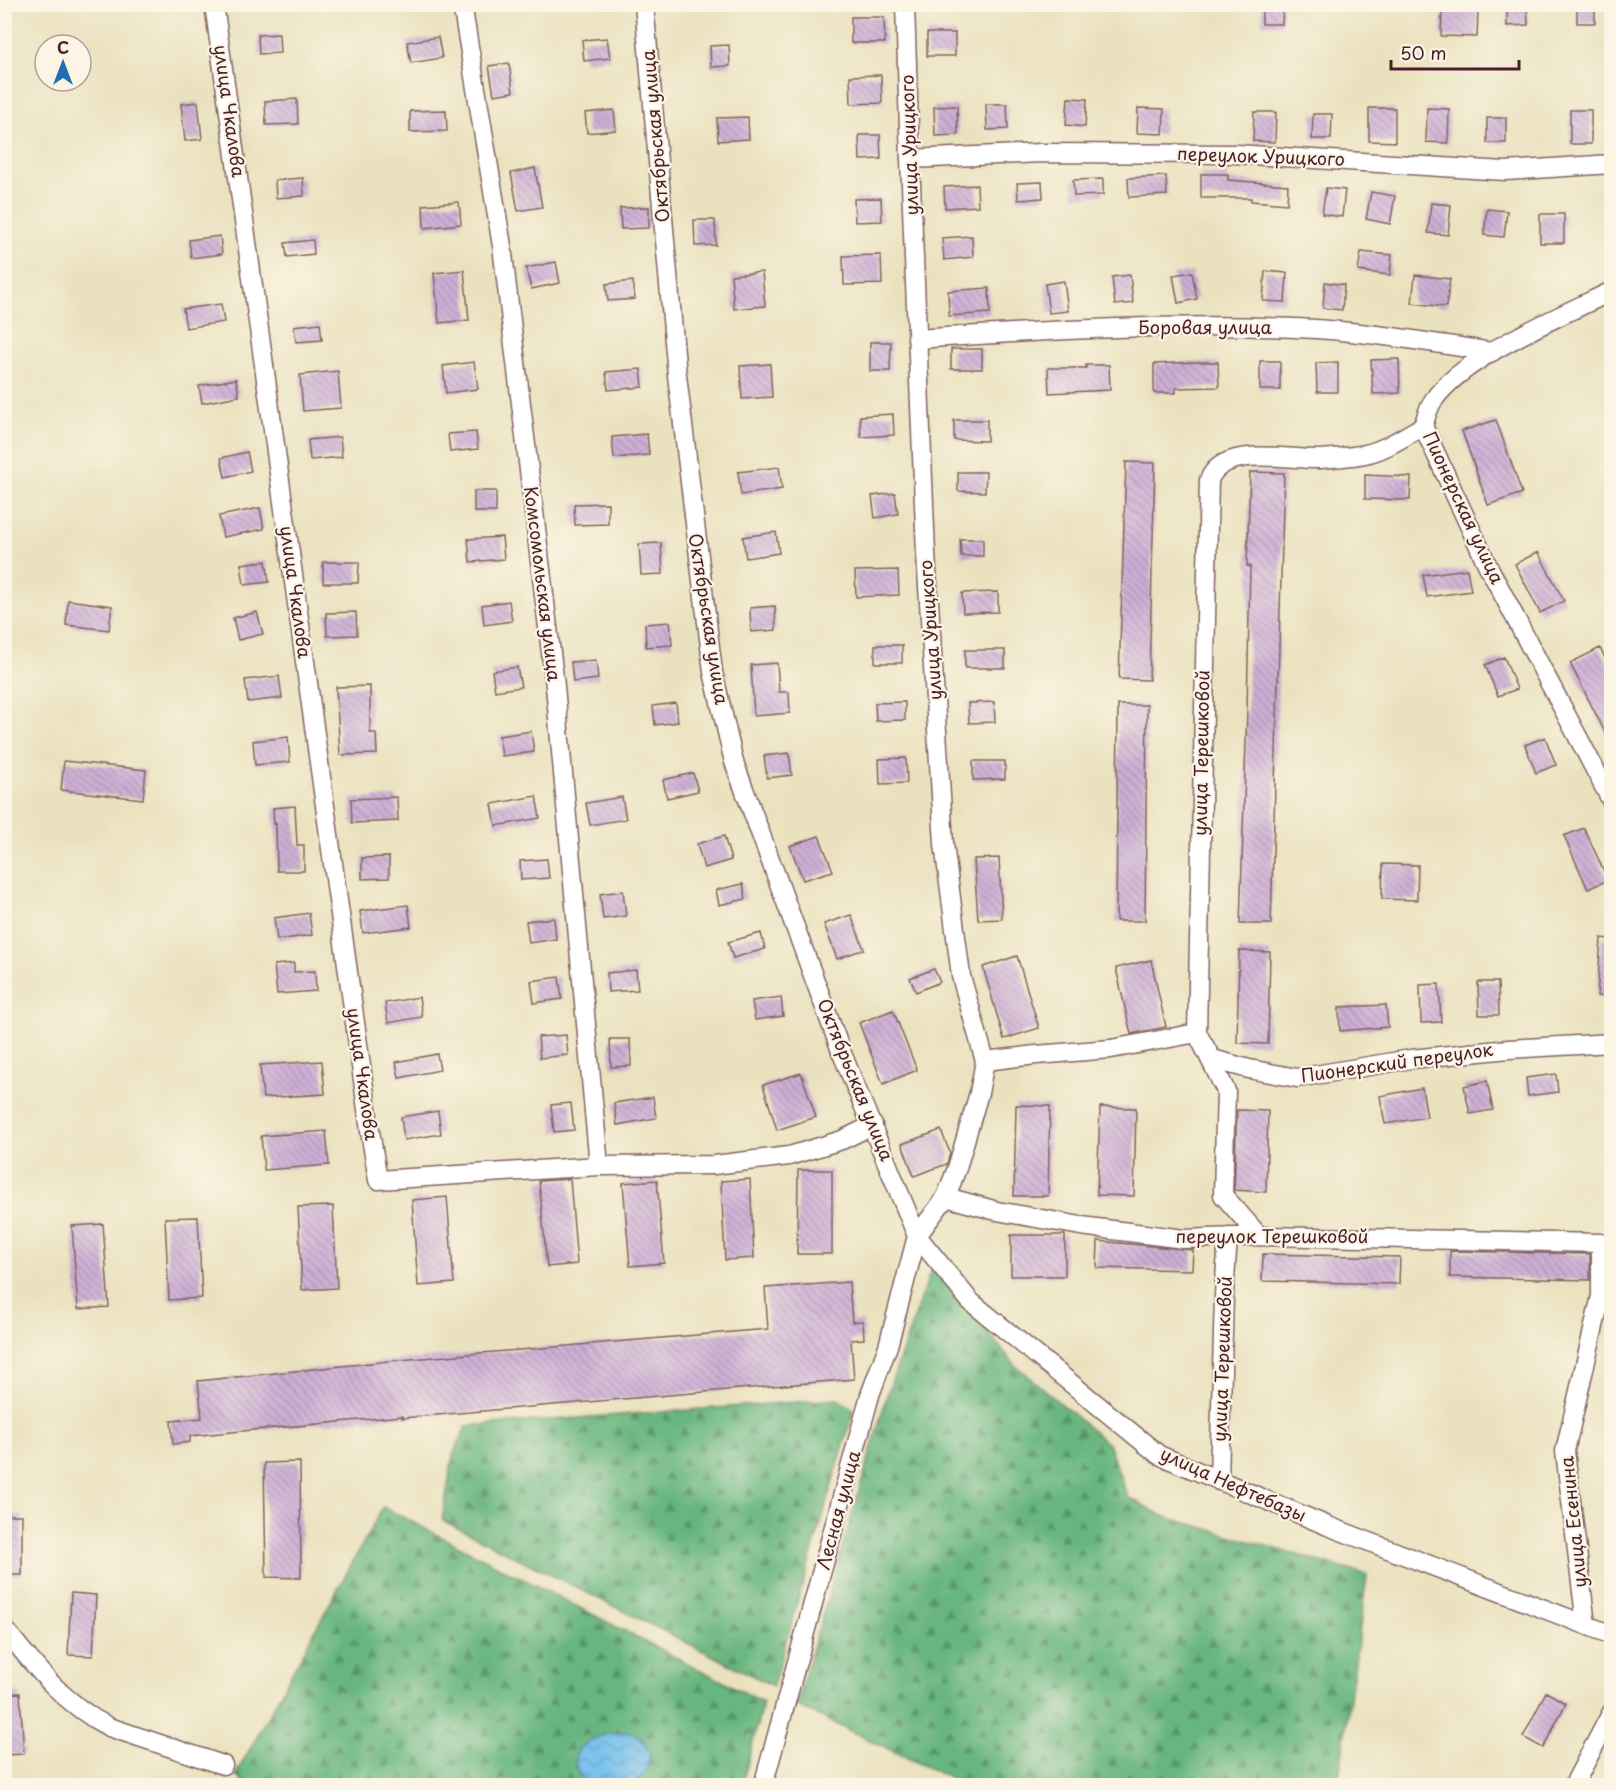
<svg xmlns="http://www.w3.org/2000/svg" width="1616" height="1790" viewBox="0 0 1616 1790" font-family="'Playpen Sans',sans-serif">
<defs>
<pattern id="forest-firs" width="22" height="20" patternUnits="userSpaceOnUse" patternTransform="scale(1.5)"><rect width="22" height="20" fill="#67b67f"/><path d="M5 1l3.5 6h-7zM16 11l3.5 6h-7z" fill="#579368"/></pattern>
<pattern id="water-waves" width="16" height="10" patternUnits="userSpaceOnUse" patternTransform="scale(1.5)"><rect width="16" height="10" fill="#71bfec"/><path d="M0 5q4-4 8 0t8 0" fill="none" stroke="#5f9bbf"/></pattern>
<pattern id="building-back-hatch" width="6" height="6" patternUnits="userSpaceOnUse" patternTransform="scale(1.5)"><rect width="6" height="6" fill="#cdb0d6"/><path d="M-1 5l2 2M0 0l6 6M5-1l2 2" fill="none" stroke="#a88fae"/></pattern>
</defs>
<rect width="100%" height="100%" fill="#fcf5e5"/>
<filter id="ink" filterUnits="userSpaceOnUse"><feTurbulence type="fractalNoise" baseFrequency=".0167" numOctaves="2"/><feDisplacementMap in="SourceGraphic" scale="12" xChannelSelector="R" yChannelSelector="G"/><feConvolveMatrix kernelMatrix="1 2 1 2 8 2 1 2 1" color-interpolation-filters="sRGB"/></filter>
<filter id="wash" filterUnits="userSpaceOnUse"><feTurbulence type="fractalNoise" baseFrequency=".008" numOctaves="4" result="noise"/><feDisplacementMap in="SourceGraphic" scale="24" xChannelSelector="R" yChannelSelector="G"/><feGaussianBlur stdDeviation="1.35" result="paint"/><feColorMatrix in="noise" values="0 0 0 0 0 0 0 0 0 0 0 0 0 0 0 0 0 1.4 0 .05"/><feComposite in="paint" operator="in"/></filter>
<g filter="url(#wash)">
<rect width="100%" height="100%" fill="#eae2bf"/>
<path fill="url(#forest-firs)" stroke="#586a55" stroke-width="1.5" d="M933,1265L1015,1365L1108,1444L1128,1497L1163,1516L1367,1575L1338,1785H964L796,1705L889,1389Z
M838,1399L854,1410L773,1686L442,1520L453,1455L466,1426Z
M383,1507L763,1702L742,1785L250,1786L235,1776Z"/>
<path fill="url(#water-waves)" stroke="#5e6f8c" stroke-width="1.5" d="M626,1732L640,1736L650,1753L647,1770L634,1785H587C556,1749 592,1734 626,1732Z"/>
<g id="blocks">
<path fill="url(#building-back-hatch)" d="M1262,4H1283L1282,24H1262Z
M1507,4H1527L1528,25L1507,26Z
M1577,4H1595V23H1577Z
M1442,10L1478,11L1477,37L1441,36Z
M851,17H884L885,43H851Z
M927,33H955V56H927Z
M279,34L280,53L259,54L258,35Z
M438,37L442,58L411,63L407,42Z
M607,38L610,58L584,61L582,40Z
M729,45L730,66L711,67L710,46Z
M509,63L513,92L494,95L489,66Z
M881,75L882,103L851,104L850,76Z
M1068,98L1087,99L1085,127L1066,125Z
M297,99L298,124L266,125L265,101Z
M198,102L202,139L185,141L181,104Z
M986,104H1007L1008,129L987,130Z
M957,106L958,135L935,136L934,107Z
M1138,108L1164,109L1163,134L1137,133Z
M1369,108H1395V142L1369,141Z
M1427,108L1449,109L1448,143L1426,142Z
M446,110L447,131L410,132V111Z
M614,110L616,130L587,133L585,113Z
M1570,110H1591V144H1570Z
M1254,112H1276L1275,142L1253,141Z
M1313,114H1332L1331,139H1312Z
M748,117L749,139L718,141L717,118Z
M1487,118H1506V143H1487Z
M859,135H880L881,159L860,160Z
M535,168L542,207L518,211L511,173Z
M1201,174H1228V180L1288,185L1287,204L1251,201V198H1201Z
M1166,176L1167,195L1129,197L1128,178Z
M303,178L304,196L276,198L275,180Z
M1103,179V195L1074,196L1073,180Z
M1042,182L1043,198L1018,200L1017,183Z
M977,185L978,206L945,208L944,187Z
M1326,188L1345,190L1342,217L1322,214Z
M1371,192L1395,196L1390,224L1366,219Z
M881,198L882,221L855,222L854,199Z
M459,202L461,224L424,228L423,205Z
M1431,203L1451,205L1448,235L1428,233Z
M649,207V228L621,229L620,208Z
M1487,209L1507,211L1504,237L1484,235Z
M1540,214H1564V243H1540Z
M694,220H715L716,245L695,246Z
M220,236L222,254L191,258L189,240Z
M972,236L973,257L944,260L942,238Z
M313,240L314,254L287,257L285,243Z
M1361,252L1392,255L1390,275L1358,271Z
M881,255L882,284L844,285L843,256Z
M556,262L560,283L531,289L526,268Z
M464,270L469,320L439,323L434,273Z
M1265,271L1287,273L1285,302L1263,301Z
M762,272L765,306L734,309L731,275Z
M1192,272L1197,299L1178,303L1173,275Z
M1130,275L1133,303L1115,305L1112,277Z
M1415,275L1450,279L1446,307L1412,303Z
M633,281L635,299L608,301L606,284Z
M1064,281L1068,311L1049,313L1045,284Z
M1325,282L1344,285L1342,310L1323,308Z
M989,288L990,313L949,316L948,291Z
M221,304L224,322L186,328L183,309Z
M320,323L322,340L296,342L294,326Z
M870,342H891L890,371H870Z
M951,349H982V369H951Z
M1399,359L1400,393L1373,394L1371,360Z
M1260,361H1280V390H1260Z
M474,362L478,389L446,393L443,366Z
M1197,362H1218L1219,387L1176,388V393H1154V364Z
M1338,362V392H1317L1316,363Z
M770,364L772,397L742,399L740,366Z
M1086,365H1109L1110,390L1049,393L1048,368H1086Z
M641,369L643,387L608,390L606,372Z
M338,371L341,408L303,411L300,375Z
M236,379L239,396L202,403L199,386Z
M893,414L894,435L861,437L860,416Z
M954,420H987V441L954,440Z
M1496,420L1522,493L1488,505L1462,431Z
M476,432L478,449L450,452L448,434Z
M647,434L649,455L614,458L612,437Z
M340,437L342,457L310,460L308,440Z
M247,452L251,471L225,477L221,458Z
M1126,462L1155,463L1149,680L1119,679Z
M779,467L782,489L741,495L738,472Z
M958,472H986L985,492L958,491Z
M1250,472L1284,473L1271,924H1240L1247,710L1250,566H1247Z
M1365,475L1411,477L1410,500L1365,499Z
M474,491H496V512H474Z
M895,493L898,514L875,518L872,496Z
M608,503V524L575,525L574,504Z
M260,508L264,529L223,537L219,516Z
M776,532L779,553L746,558L743,537Z
M502,537L504,559L470,562L468,539Z
M960,539H983V556H961Z
M661,543L663,574L641,575L639,544Z
M1538,552L1564,601L1540,613L1515,564Z
M266,561L269,582L244,585L241,564Z
M323,562H359L358,583H323Z
M1467,569L1471,591L1427,597L1423,575Z
M898,570L899,595L856,597L855,571Z
M998,592V612L963,613L962,593Z
M68,600L112,606L109,630L66,625Z
M509,601L512,621L484,625L482,605Z
M775,606L776,630L751,632L750,608Z
M257,612L263,634L238,640L233,618Z
M356,612L357,635L327,636L326,613Z
M670,622L672,645L646,647L645,624Z
M875,645H902V663H875Z
M1600,648L1611,670V744L1570,663Z
M965,650H1005V668H965Z
M1504,657L1517,689L1498,696L1485,665Z
M596,660L598,679L573,682L571,662Z
M777,663L779,692H789L790,713L754,716L751,665Z
M517,667L521,687L495,691L492,671Z
M279,676L282,698L248,702L245,680Z
M370,686V733H376L377,754L340,755L336,687Z
M905,702V720L876,721L875,703Z
M994,702L995,722L969,723L968,703Z
M676,703L678,722L655,725L653,706Z
M1118,705H1147L1145,921H1116Z
M531,731L534,752L502,756L499,736Z
M288,737L290,762L255,765L253,741Z
M1545,737L1556,765L1536,773L1525,745Z
M789,753L792,775L767,778L764,756Z
M906,758L907,783L880,784L879,759Z
M64,761L146,770L143,799L61,790Z
M973,761H1005V779L973,780Z
M693,773L698,791L667,798L663,780Z
M536,796L540,818L496,826L492,804Z
M397,797L398,821L352,823L351,799Z
M622,797L626,819L590,825L586,803Z
M295,806L297,845H304V871H277L276,823L274,824L273,808Z
M1584,828L1608,880L1588,889L1564,836Z
M724,836L731,860L704,868L697,844Z
M819,836L833,871L803,880L790,846Z
M389,857V878L362,879V858Z
M999,858L1002,919L978,920L974,859Z
M547,859L549,878L521,880L520,861Z
M1383,864L1418,865L1417,900L1382,899Z
M743,884L746,899L719,905L716,890Z
M623,891L626,916L603,919L600,894Z
M408,905L411,927L363,933L360,911Z
M309,913L312,935L277,940L274,918Z
M851,915L864,949L837,959L824,924Z
M554,918L556,939L529,943L526,921Z
M761,933L765,949L733,958L728,942Z
M1601,938L1611,939V997L1597,996Z
M1239,951L1270,952L1268,1044L1237,1043Z
M1017,956L1039,1028L1004,1039L983,967Z
M1151,960L1166,1027L1131,1034L1116,968Z
M294,963V972L315,971L316,991L277,994L274,965Z
M934,969L940,982L916,992L910,978Z
M636,970L638,990L608,992L607,973Z
M559,977L562,999L534,1003L531,981Z
M1478,982H1498L1499,1015H1479Z
M1439,984L1441,1022L1421,1023L1420,985Z
M419,997L422,1017L388,1023L385,1003Z
M781,997L783,1016L755,1020L752,1001Z
M1386,1005L1388,1027L1340,1031L1339,1007Z
M893,1010L917,1070L883,1084L859,1023Z
M566,1035L568,1055L540,1058L538,1037Z
M610,1039H630L631,1066L611,1067Z
M437,1054L440,1070L399,1078L396,1062Z
M322,1061L325,1094L263,1098L260,1065Z
M801,1073L816,1117L777,1130L763,1085Z
M1556,1074L1558,1092L1528,1096L1526,1078Z
M1487,1081L1493,1110L1470,1114L1464,1086Z
M1422,1088L1427,1117L1385,1124L1380,1096Z
M653,1097L656,1118L617,1125L614,1103Z
M571,1103L574,1130L554,1132L551,1105Z
M1016,1105L1050,1106L1048,1196H1014Z
M1100,1107L1136,1108L1134,1196L1097,1195Z
M1237,1110L1268,1111L1266,1192L1234,1190Z
M438,1111L441,1134L404,1140L401,1117Z
M941,1130L950,1153L947,1164L914,1176L902,1144Z
M326,1131L329,1165L264,1170L261,1136Z
M798,1170H832V1254H797Z
M570,1179L577,1264L547,1267L539,1181Z
M750,1179L754,1258L725,1260L721,1181Z
M657,1180L664,1263L630,1266L623,1183Z
M447,1197L454,1283L418,1286L412,1200Z
M333,1206L337,1288L302,1290L298,1207Z
M198,1217L202,1298L169,1300L165,1218Z
M103,1224L109,1307L78,1309L72,1226Z
M1011,1235H1065V1276H1011Z
M1098,1241L1193,1250L1192,1270L1097,1268Z
M1450,1251L1590,1254V1280L1450,1277Z
M1263,1254L1400,1257L1399,1284L1262,1281Z
M849,1282L852,1322L863,1321L864,1339L851,1340L854,1379L402,1418V1416L190,1436V1442L173,1444L171,1421L202,1418L198,1381L399,1360L768,1329L765,1288Z
M300,1462L301,1578L266,1577L264,1463Z
M4,1515H22V1575H4Z
M71,1593L96,1595L93,1656L68,1655Z
M1546,1692L1566,1703L1543,1748L1523,1737Z
M20,1693L24,1754L4,1755V1694Z"/>
</g>
</g>
<g filter="url(#ink)">
<use href="#blocks" fill-opacity="0" stroke="#82635f" stroke-width="1.5"/>
<g fill="none" stroke-linecap="round" stroke-linejoin="round">
<g stroke="#82635f" stroke-width="21">
<path id="minor" d="M214,4L370,1131L378,1180L599,1166L714,1165L789,1156L842,1140L873,1125
M462,4L502,246L555,686L599,1166
M644,4L677,375L713,672L734,762L841,1051L917,1236L970,1301L1159,1455L1328,1526L1612,1635
M910,159L1041,153L1236,154L1505,171L1612,164
M1612,291C1563,315 1462,357 1433,401C1428,408 1426,418 1423,426L1487,564L1612,802
M917,339C1050,330 1183,322 1316,329C1375,333 1434,343 1492,352
M985,1061L1036,1055L1111,1049L1197,1033L1212,1059L1249,1069L1297,1078L1411,1059L1509,1049L1612,1043
M946,1197L997,1211L1081,1226L1184,1239L1259,1236L1601,1243V1296L1565,1451L1586,1625
M1259,1236L1223,1195L1226,1091L1197,1033L1209,480C1223,444 1288,460 1319,459C1334,458 1350,457 1365,454C1385,450 1405,436 1423,426
M1219,1481L1224,1295L1228,1237
M4,1628C34,1666 65,1705 109,1727L223,1765
M763,1786L870,1395L888,1346L917,1236L946,1197L957,1168L979,1093L985,1061L961,976L944,844L926,554L910,159L905,4
M1573,1786L1612,1712"/>
</g>
<use href="#minor" stroke="#fff" stroke-width="18"/>
</g>
</g>
<g text-anchor="middle" stroke-width="4.5" stroke-linejoin="round" paint-order="stroke">
<g font-size="18" fill="#4a1f2b" stroke="#fcf5e5">
<text transform="translate(229 111) rotate(82)" y="6">улица Чкалова</text>
<text transform="translate(656 136) rotate(-95)" y="6">Октябрьская улица</text>
<text transform="translate(910 145) rotate(-92)" y="6">улица Урицкого</text>
<text transform="translate(1261 157) rotate(2)" y="6">переулок Урицкого</text>
<text x="1205" y="334">Боровая улица</text>
<text transform="translate(1463 508) rotate(65)" y="6">Пионерская улица</text>
<text transform="translate(542 584) rotate(83)" y="6">Комсомольская улица</text>
<text transform="translate(295 592) rotate(82)" y="6">улица Чкалова</text>
<text transform="translate(708 619) rotate(81)" y="6">Октябрьская улица</text>
<text transform="translate(931 630) rotate(-94)" y="6">улица Урицкого</text>
<text transform="translate(1202 753) rotate(-89)" y="6">улица Терешковой</text>
<text transform="translate(1397 1063) rotate(-8)" y="6">Пионерский переулок</text>
<text transform="translate(362 1074) rotate(82)" y="6">улица Чкалова</text>
<text transform="translate(855 1080) rotate(68)" y="6">Октябрьская улица</text>
<text x="1272" y="1243">переулок Терешковой</text>
<text transform="translate(1223 1359) rotate(-88)" y="6">улица Терешковой</text>
<text transform="translate(1233 1485) rotate(24)" y="6">улица Нефтебазы</text>
<text transform="translate(839 1510) rotate(-75)" y="6">Лесная улица</text>
<text transform="translate(1574 1522) rotate(-96)" y="6">улица Есенина</text>
</g>
</g>
<rect width="1616" height="1790" fill="none" stroke="#fcf5e5" stroke-width="24"/>
<g transform="translate(63 63)"><circle r="28" fill="#fcf5e5" stroke="#b59f9b" stroke-width="1.5"/>
<path d="M0-4.5L10 22L0 15L-10 22Z" fill="#1f6fb2"/>
<text y="-9" font-size="16" font-weight="bold" text-anchor="middle" fill="#4a1f2b">С</text>
</g>
<path d="M1391 60v9h128v-9" fill="none" stroke="#4a1f2b" stroke-width="3"/>
<text x="1400" y="60" font-size="18" fill="#4a1f2b" stroke="#fcf5e5" stroke-width="4.5" paint-order="stroke">50 m</text>
</svg>
